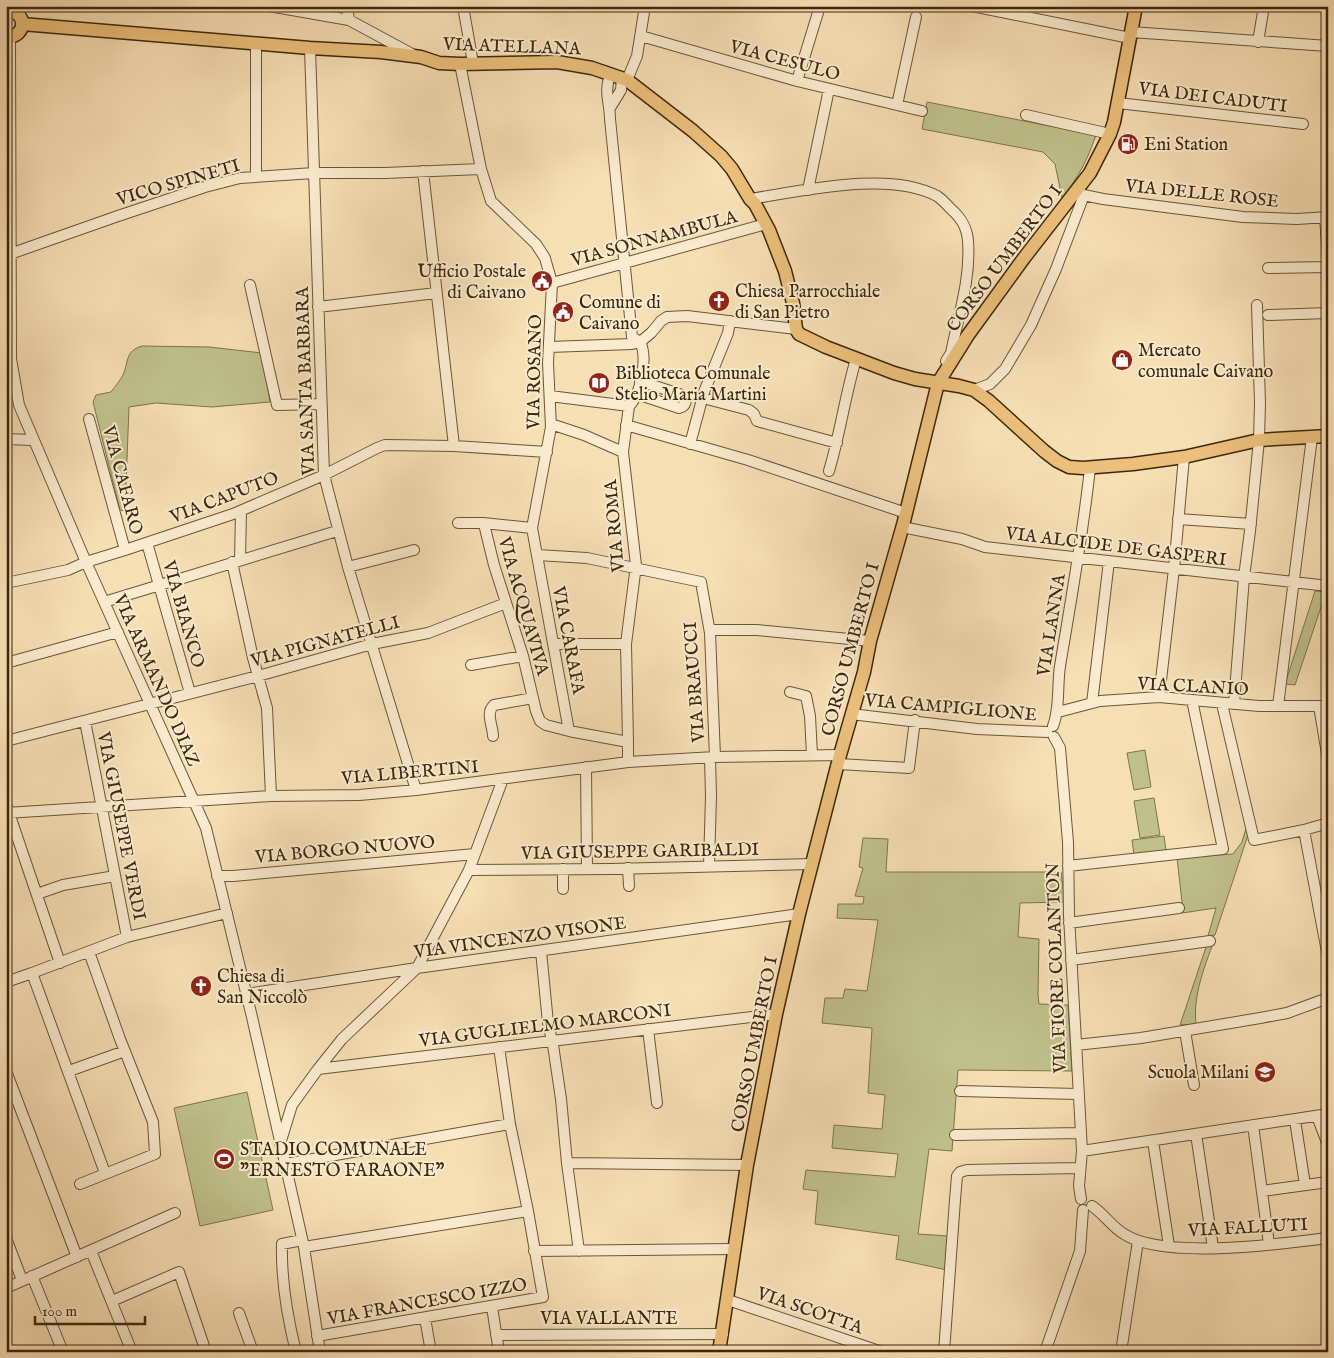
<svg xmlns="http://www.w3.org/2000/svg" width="1334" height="1358" viewBox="0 0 1334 1358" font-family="'IM FELL English',serif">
<rect width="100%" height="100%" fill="#f7dfb4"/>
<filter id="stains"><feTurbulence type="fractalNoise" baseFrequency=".004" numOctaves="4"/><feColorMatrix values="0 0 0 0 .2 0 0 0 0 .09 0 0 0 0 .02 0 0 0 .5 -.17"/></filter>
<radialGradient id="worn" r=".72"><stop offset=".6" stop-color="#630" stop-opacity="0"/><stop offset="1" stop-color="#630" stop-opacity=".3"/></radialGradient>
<path fill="#bfc18b" stroke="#7e744c" d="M927,102L1096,135C1087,161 1079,176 1062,198L1055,164L1043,152L922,129Z
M142,346L209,347L262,353L270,402L212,407L156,403L129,407L125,511L120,510L93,402L96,395L111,392C115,386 120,381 123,375C129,361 125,351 142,346Z
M1315,591L1326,592L1295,685L1285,684Z
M1145,750L1151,787L1134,790L1127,753Z
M1154,798L1160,835L1140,838L1134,801Z
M1247,825L1248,835L1215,935L1208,936L1216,908L1182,913V902L1177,858L1233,854L1242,842Z
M1164,836L1166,850L1134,855L1132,840Z
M863,838L888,839L886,872H1061L1065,902L1020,903L1018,937L1039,939L1038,995L1039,1004L1068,1005L1072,1071L958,1070L952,1151L929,1149L918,1234L948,1236L947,1270L896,1259L899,1236L815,1224L818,1191L803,1189L806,1170L895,1177L898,1154L832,1148L834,1125L882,1129L885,1095L868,1093L872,1028L822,1023L825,998H843L845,989L867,991L878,920L837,918L838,904H863L864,897L855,896L863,868L859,867Z
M1212,946C1203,971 1193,997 1196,1024L1180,1025L1206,947Z
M247,1092L273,1210L200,1226L174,1108Z"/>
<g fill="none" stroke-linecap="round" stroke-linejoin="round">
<g stroke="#6b5538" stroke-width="12">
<path id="minor" d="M269,6L349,20L412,54
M347,6L349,20
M463,6L473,63
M972,6L1130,38
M1131,32L1328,46
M641,36L797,81L922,111
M10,37L11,359L19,405L86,562L206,828L252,1017L304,1247L320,1352
M1258,42L1264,6
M256,43V177
M310,48L324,475L348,567L416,790
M460,64L481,169L491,201L536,244L545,258L552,283L548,363L551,427L532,528L569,731
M611,74C603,90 610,103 610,119L632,337L640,342
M627,80L637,56L645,6
M797,81L820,6
M1118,103L1303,124
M897,105L916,17
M610,108L621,90L622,78
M1026,115L1110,134
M423,171L454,446
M808,190L829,89
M1074,193L1103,199L1243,217L1297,219L1328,217
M750,199C802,191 889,170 937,196C942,199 947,205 951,209C961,218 967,227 968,241C971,279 958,317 951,353L946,361
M1325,217L1328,259
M10,254L118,216L205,187L240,178L314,173H385L481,169
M1268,268L1328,267
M552,283L766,224
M250,285L277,405L321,404
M318,307L436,293
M1268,315L1328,313
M549,347L632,344L640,342L651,333L661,321L667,317L687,316L796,329
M974,390L990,384L1005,369L1031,325L1056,269L1084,195
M637,394L679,408C686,406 688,400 682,395L640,381
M550,396L629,406
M703,398L749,410L754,414L757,421L837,443
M89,419L125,550
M551,424L584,435L623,452
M626,425L748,460L906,513
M6,439L33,440
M690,444L704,392L728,333L730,321
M829,471C840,434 845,396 856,359
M1178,519L1251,524
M458,523H483L532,528
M484,524L494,565L523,656L536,711L540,721L546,725L569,731L628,742V762
M902,527L962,539L985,547L1328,586
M147,543L190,693
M537,555L587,558L701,582L710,633L715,757
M240,560L241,511
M232,562L253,658L267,708L271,796
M348,567L414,550
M6,583L68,570L86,562L125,550L233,514L324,475L377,448L385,445L454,446L547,452
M104,602L337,531
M710,630H757L870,641
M554,644H626
M6,663L118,632
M471,665L523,656
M790,692L806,696L810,716L812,755
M1159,697L1174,569L1184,457
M1092,703L1109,561
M1222,704L1254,840L1304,830L1328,823
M1234,704L1244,577L1250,531L1259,440L1260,403L1257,305
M1278,706L1312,437
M1319,706L1328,760
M1058,712L1100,701L1159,697L1259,706H1328
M851,714L977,729L1047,732
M85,721L127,937
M1053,726C1060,708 1057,686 1060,666C1071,600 1083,534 1090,468
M493,736C493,726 485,713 494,705L533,698
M1054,737L1060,748L1068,842L1069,916L1082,1151L1079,1186L1081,1199
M6,741L258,676L372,644L428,633L506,603
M628,742L626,644L636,565L623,452L629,406C641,395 648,357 640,342
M838,764L909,768L915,720
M586,767L587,869
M6,804L60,963
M6,813L271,796L359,795L416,790L628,762L715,757L840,755
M1304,830L1328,957
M709,866L711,796L710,758
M1068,866L1223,849L1192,700
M628,868L629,886
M563,869V889
M469,870L611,869L812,864
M217,876H233L475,854
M37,894L63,885L115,876
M1069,923L1179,908
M541,951L548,1023L553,1045L561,1099L567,1163L579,1251
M1071,960L1210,941
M32,973L105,1173
M6,982L32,973L127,937L227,913
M246,994L417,968L799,914
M648,1029L657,1103
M1185,1031L1194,1085
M1076,1045L1141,1038L1260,1018L1287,1013L1328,998
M318,1069L776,1014
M6,1071L77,1257
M69,1071L125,1051
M960,1091L1078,1094
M1317,1116L1328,1145
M1295,1120L1305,1185
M1253,1125L1269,1244
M1196,1134L1213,1248
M955,1135L1081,1133
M1153,1141L1169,1246
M280,1144L292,1105L318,1069L342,1039L417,968L469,870L503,779
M1082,1151L1328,1114
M567,1163L747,1165
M285,1164L510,1124
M80,1184L155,1154L153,1122L120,1039L89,952
M1262,1191L1328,1182
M1092,1206C1104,1214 1112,1227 1124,1234C1164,1260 1280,1244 1328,1238
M6,1238L22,1280
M304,1247L528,1211
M91,1251L132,1352
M534,1251L735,1249
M32,1276L63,1352
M6,1288L175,1213
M728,1300L882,1352
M112,1301L179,1272L206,1352
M492,1307L499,1352
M239,1313L253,1352
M425,1318L431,1352
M496,1335L723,1334
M317,1336L543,1297L528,1211L510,1124L499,1047
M296,1352C287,1316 281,1281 282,1244L302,1240
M944,1352L955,1200L957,1176L960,1172L967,1170L1079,1168
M1045,1352L1080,1251L1083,1210
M1121,1352L1138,1241"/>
</g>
<g stroke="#3c270e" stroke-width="15">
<path id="major" d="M6,11C28,10 27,38 6,37
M22,24L310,48L381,52L421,57L439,63L460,64L557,62L592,68L627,80L693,131L721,156L732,169L750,199L755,204L769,230L785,271L793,303L796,329L799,334L826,347L894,373L915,379L959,386L974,390L989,401L1044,451L1057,461L1069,467L1083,468L1133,464L1184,457L1259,440L1328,436
M719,1352L747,1165L776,1014L799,914L840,755L864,672L870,641L903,525L938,383L968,335L1024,258L1090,173L1110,134L1114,122L1136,6"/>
</g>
<use href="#minor" stroke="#faeace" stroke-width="10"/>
<use href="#major" stroke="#ecc07a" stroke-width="12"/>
</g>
<defs>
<g id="fuel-disc" transform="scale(1.125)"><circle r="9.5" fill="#8f2418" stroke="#faeace"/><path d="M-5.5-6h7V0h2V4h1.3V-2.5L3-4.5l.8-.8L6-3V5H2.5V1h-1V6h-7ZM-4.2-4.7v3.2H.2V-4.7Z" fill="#fff"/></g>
<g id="civic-disc" transform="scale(1.125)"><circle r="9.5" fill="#8f2418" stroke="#faeace"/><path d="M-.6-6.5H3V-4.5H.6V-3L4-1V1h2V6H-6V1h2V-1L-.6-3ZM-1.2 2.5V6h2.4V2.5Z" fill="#fff"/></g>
<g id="church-disc" transform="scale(1.125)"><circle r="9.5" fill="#8f2418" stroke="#faeace"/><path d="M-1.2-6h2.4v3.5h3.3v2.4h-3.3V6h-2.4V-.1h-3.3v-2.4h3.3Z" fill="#fff"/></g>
<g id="shop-disc" transform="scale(1.125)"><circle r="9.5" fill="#8f2418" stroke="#faeace"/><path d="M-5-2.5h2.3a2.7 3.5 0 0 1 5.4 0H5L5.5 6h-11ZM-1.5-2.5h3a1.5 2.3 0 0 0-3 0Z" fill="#fff"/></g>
<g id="library-disc" transform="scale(1.125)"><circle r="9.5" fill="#8f2418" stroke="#faeace"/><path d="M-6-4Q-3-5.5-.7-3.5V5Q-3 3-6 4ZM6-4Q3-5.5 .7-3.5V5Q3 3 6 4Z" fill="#fff"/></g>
<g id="school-disc" transform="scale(1.125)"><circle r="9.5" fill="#8f2418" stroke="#faeace"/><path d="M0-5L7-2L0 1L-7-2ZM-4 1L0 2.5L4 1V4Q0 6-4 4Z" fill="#fff"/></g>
<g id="stadium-disc" transform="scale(1.125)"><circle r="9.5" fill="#8f2418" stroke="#faeace"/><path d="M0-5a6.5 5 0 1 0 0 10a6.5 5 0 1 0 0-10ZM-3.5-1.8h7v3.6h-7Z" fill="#fff"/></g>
</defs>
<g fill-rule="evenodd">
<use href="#fuel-disc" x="1128" y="144"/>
<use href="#civic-disc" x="542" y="281"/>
<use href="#church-disc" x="719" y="301"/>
<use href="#civic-disc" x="563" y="312"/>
<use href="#shop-disc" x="1122" y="360"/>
<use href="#library-disc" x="599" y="383"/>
<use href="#church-disc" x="201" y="986"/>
<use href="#school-disc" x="1265" y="1072"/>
<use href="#stadium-disc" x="224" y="1159"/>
</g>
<g text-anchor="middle" stroke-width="4" stroke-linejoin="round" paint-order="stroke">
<g font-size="18" fill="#3c270e" stroke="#faeace">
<text transform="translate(512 46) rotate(2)" y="6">VIA ATELLANA</text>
<text transform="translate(785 60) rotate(15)" y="6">VIA CESULO</text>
<text transform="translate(1213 97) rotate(7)" y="6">VIA DEI CADUTI</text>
<text transform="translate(178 182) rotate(-16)" y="6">VICO SPINETI</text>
<text transform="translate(1202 193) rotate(6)" y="6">VIA DELLE ROSE</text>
<text transform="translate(654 238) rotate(-15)" y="6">VIA SONNAMBULA</text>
<text transform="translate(1004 258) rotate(-53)" y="6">CORSO UMBERTO I</text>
<text transform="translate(534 372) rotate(-89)" y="6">VIA ROSANO</text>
<text transform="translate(305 381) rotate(-92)" y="6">VIA SANTA BARBARA</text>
<text transform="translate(123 480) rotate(75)" y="6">VIA CAFARO</text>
<text transform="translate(224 497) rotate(-21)" y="6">VIA CAPUTO</text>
<text transform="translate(614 526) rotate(-95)" y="6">VIA ROMA</text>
<text transform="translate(1116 546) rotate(7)" y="6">VIA ALCIDE DE GASPERI</text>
<text transform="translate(524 606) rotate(74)" y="6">VIA ACQUAVIVA</text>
<text transform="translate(184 614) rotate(74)" y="6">VIA BIANCO</text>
<text transform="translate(1051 625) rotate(-81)" y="6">VIA LANNA</text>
<text transform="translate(569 640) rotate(79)" y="6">VIA CARAFA</text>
<text transform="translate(325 641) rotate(-15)" y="6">VIA PIGNATELLI</text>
<text transform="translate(850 649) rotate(-75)" y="6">CORSO UMBERTO I</text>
<text transform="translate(157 680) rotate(66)" y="6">VIA ARMANDO DIAZ</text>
<text transform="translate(694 682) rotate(-94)" y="6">VIA BRAUCCI</text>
<text transform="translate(1193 686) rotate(3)" y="6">VIA CLANIO</text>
<text transform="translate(951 707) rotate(5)" y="6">VIA CAMPIGLIONE</text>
<text transform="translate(410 772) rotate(-5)" y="6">VIA LIBERTINI</text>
<text transform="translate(122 826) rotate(79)" y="6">VIA GIUSEPPE VERDI</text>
<text transform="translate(345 849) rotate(-5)" y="6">VIA BORGO NUOVO</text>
<text transform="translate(640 851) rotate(-1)" y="6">VIA GIUSEPPE GARIBALDI</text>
<text transform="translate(520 937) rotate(-8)" y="6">VIA VINCENZO VISONE</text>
<text transform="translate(1056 968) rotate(-92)" y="6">VIA FIORE COLANTON</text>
<text transform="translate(545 1025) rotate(-7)" y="6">VIA GUGLIELMO MARCONI</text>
<text transform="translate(754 1044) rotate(-79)" y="6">CORSO UMBERTO I</text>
<text transform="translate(1248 1227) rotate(-3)" y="6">VIA FALLUTI</text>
<text transform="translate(427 1301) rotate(-10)" y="6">VIA FRANCESCO IZZO</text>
<text transform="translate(810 1310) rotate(19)" y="6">VIA SCOTTA</text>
<text x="609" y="1324">VIA VALLANTE</text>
</g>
<g font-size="18" fill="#3c270e" stroke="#faeace" text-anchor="start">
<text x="1144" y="150">Eni Station</text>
<text x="526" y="277" text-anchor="end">Ufficio Postale<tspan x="526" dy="21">di Caivano</tspan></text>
<text x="735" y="297">Chiesa Parrocchiale<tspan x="735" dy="21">di San Pietro</tspan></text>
<text x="579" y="308">Comune di<tspan x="579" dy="21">Caivano</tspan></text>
<text x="1138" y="356">Mercato<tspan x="1138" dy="21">comunale Caivano</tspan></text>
<text x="615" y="379">Biblioteca Comunale<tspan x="615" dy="21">Stelio Maria Martini</tspan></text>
<text x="217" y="982">Chiesa di<tspan x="217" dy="21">San Niccolò</tspan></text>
<text x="1249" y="1078" text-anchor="end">Scuola Milani</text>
<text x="240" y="1155">STADIO COMUNALE<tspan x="240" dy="21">"ERNESTO FARAONE"</tspan></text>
</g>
</g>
<rect width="1334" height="1358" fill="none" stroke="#f7dfb4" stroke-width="25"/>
<rect x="8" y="8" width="1319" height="1343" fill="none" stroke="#3c270e" stroke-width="2.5"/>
<rect x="12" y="12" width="1309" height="1333" fill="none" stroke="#3c270e"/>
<path d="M35 1316v8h110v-8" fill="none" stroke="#3c270e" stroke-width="2.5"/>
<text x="42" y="1316" font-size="15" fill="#3c270e" stroke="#faeace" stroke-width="4" paint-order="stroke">100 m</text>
<rect width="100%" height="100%" filter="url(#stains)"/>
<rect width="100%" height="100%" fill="url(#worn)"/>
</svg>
